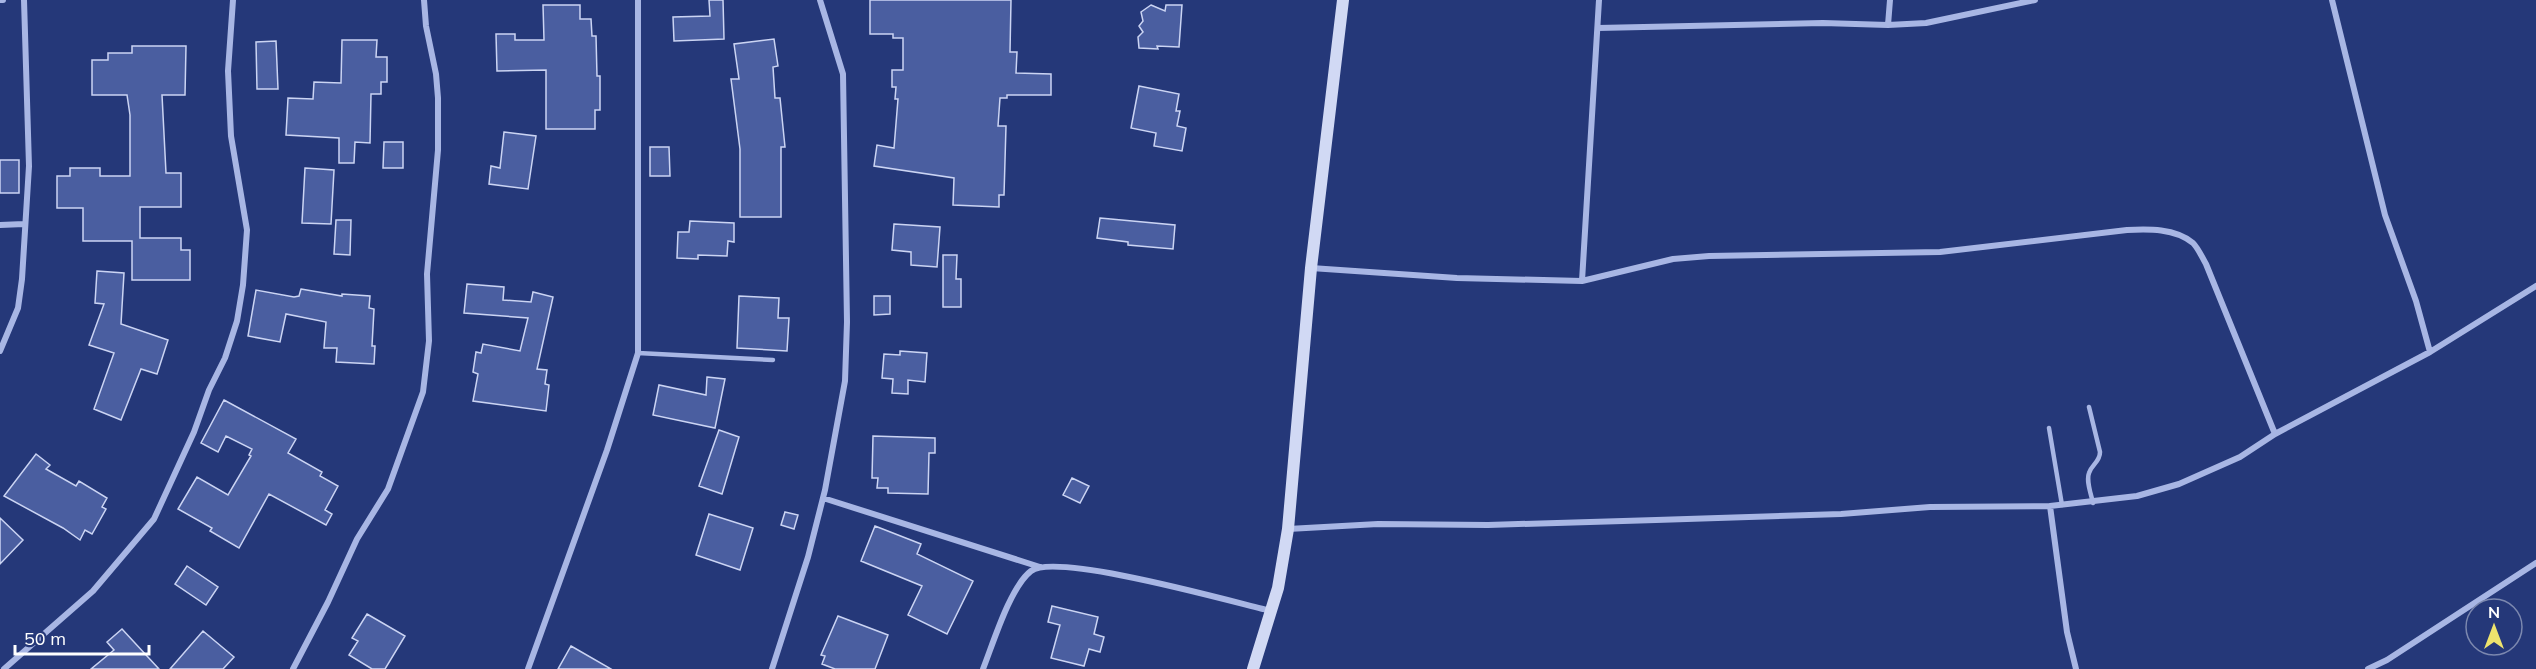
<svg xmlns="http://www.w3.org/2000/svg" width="2536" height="669" viewBox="0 0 2536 669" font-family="Mulish,sans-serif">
<rect width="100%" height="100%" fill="#253879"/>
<path fill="#4a5ea0" stroke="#cbd4f3" stroke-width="1.5" d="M709,0H723L724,39L674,41L673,17L710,16Z
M870,0H1011L1010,52H1017L1016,73L1051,74V95H1007V98H1000L998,126H1006L1004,195H999V207L953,205L954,178L874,166L877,145L894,148L898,99H895L896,87H892V70H903V38H893V34H870Z
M543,5H580V19H591L592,36H596L597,76H600V110H595V129H546V70L497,71L496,34H515V40H544Z
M1151,5L1165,11L1166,5H1182L1179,47L1157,46L1158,49L1139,48L1138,37L1143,32L1139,26L1143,21L1141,12Z
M774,39L778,66L773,67L775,98H780L785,147H781V217H740V149L731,79H739L734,44Z
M342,40H377L376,57H387V82H381V94H371L370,143L355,142L354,163H339V138L286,135L288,98L313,99L314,82L341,83Z
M276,41L278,89H257L256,42Z
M132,46H186L185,95H162L166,173H181V207H140V238H181V250H190V280H132V241H83V208H57V176H70V168H100V176H130V115L127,95H92V60H108V53H132Z
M1139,86L1179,94L1176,111H1180L1177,126L1186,128L1182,151L1154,146L1156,133L1131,128Z
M504,132L536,136L528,189L489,184L491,166L500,168Z
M384,142H403V168H383Z
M650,147H669L670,176H650Z
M0,160H19V193H0Z
M305,168L334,170L331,224L302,223Z
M1100,218L1175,225L1173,249L1128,245V242L1097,238Z
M336,220H351L350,255L334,254Z
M690,221L734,223V242L728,241L727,256L698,255V259L677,258L678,232H689Z
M894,224L940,227L937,267L911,265V252L892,250Z
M943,255H957L956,279H961V307H943Z
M97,271L124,273L121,324L168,340L157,374L141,369L121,420L94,409L114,353L89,345L104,304L95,303Z
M467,284L504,287L503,300L531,302L533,292L553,297L537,369L547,370L545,384L549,385L546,411L473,401L478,374L473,372L476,352L481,353L483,344L520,351L528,318L464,313Z
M301,289L342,296V294L370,296L369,308L374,309L372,346H375L374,364L336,362L337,348H324L326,322L286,314L280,342L248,336L256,290L294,297L299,296Z
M739,296L779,298L778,318H789L787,351L737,348Z
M874,296H890V314L874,315Z
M900,351L927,353L925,382L908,380V394L892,393L893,379L882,378L884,354L900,355Z
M707,377L725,379L715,428L653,415L659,385L706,395Z
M224,400L296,439L288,453L322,472L320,476L338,486L325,510L332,514L326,525L269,494L239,548L210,531L212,528L178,509L197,477L228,495L251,456L249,455L252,449L226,436L218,452L201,443Z
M719,430L739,437L722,494L699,486Z
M873,436L935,438V453H929L928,494L888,493V488H877L878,478H872Z
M36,454L50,465L46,469L76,486L79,481L107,498L102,507L106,509L92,534L85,530L80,540L63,528L4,496Z
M1072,478L1089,486L1080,503L1063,495Z
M785,512L798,515L794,529L781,525Z
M709,514L753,528L740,570L696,555Z
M0,518L23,540L0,564Z
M875,526L921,544L917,554L973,581L947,634L908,615L922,586L861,561Z
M187,566L218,587L206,605L175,584Z
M1052,606L1098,617L1094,634L1104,637L1100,652L1089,649L1084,666L1051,658L1060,625L1048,622Z
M367,614L405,636L385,669H372L349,655L358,641L352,638Z
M838,616L888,635L875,669H835L822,664L825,656L821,655Z
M122,629L159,669H91L114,650L107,642Z
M203,631L234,657L223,669H170Z
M571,646L611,669H558Z"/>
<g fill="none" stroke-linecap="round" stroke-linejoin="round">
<path stroke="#a8b6e4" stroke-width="4.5" d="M638,353L773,360
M2089,407L2100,452C2100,462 2092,464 2089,473C2086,481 2091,494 2093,503
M2049,428L2062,505"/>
<path stroke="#a8b6e4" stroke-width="6" d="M0,0H3
M2332,0L2385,215L2416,301L2430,352
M1888,25L1890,0
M1598,28L1823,23L1888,25L1926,23L2035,0
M0,225L24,224
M1311,268L1457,278L1582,281L1673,259L1709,256L1940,252L2127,230C2148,229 2175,228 2193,243C2198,248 2202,257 2206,264L2275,434
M1582,281L1599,0
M0,351L18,308L22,279L29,166L24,0
M823,498L1040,567
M2050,506L2067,632L2076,669
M1288,529L1378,524L1488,525L1656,520L1841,514L1930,507L2050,506L2137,496L2179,484L2240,457L2275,434L2430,352L2536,286
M4,669L93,591L154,519L194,432L209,390L225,358L237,321L243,285L247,230L231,136L228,71L233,0
M293,669L328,602L357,539L388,489L423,392L429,341L427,274L438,150V98L436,74L426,26L424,0
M528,669L607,450L638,353V0
M772,669L808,557L825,490L845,381L847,322L843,74L820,0
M983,669C993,644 1010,587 1031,571C1056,552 1233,602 1271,611
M2368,669L2387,660L2536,563"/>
<path stroke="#d1d9f4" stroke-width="12" d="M1253,669L1278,588L1288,529L1311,268L1343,0"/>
</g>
<g transform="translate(2494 627)"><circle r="28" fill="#253879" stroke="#7c88af" stroke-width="1.5"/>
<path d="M0-4.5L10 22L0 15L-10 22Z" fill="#ede36d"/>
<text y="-9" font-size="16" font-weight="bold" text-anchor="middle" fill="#ffffff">N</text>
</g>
<path d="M15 645v9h134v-9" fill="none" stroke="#ffffff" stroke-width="3"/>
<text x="24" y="645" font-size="18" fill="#ffffff" stroke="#253879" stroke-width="4.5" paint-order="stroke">50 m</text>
</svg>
